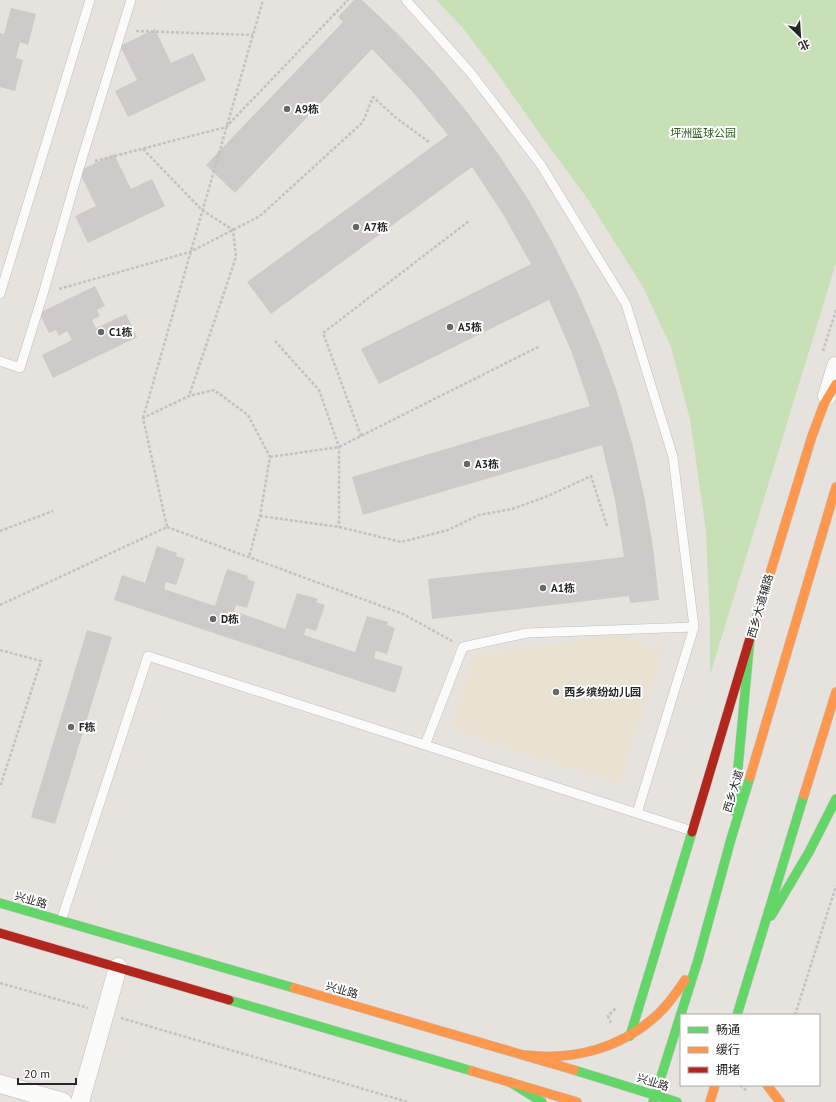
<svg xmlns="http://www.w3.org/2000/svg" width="836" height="1102" viewBox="0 0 836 1102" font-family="'PT Sans','Noto Sans SC',sans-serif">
<rect width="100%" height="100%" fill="#e6e2dd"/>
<path fill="#e9e1d1" d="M617,635L663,650L619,784L450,729L474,655Z"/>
<path fill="#c7e0b6" d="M436,0H836V263L710,675V623L706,531L690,419L671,347L643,287L587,198L542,137L500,77L462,27Z"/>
<path fill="#cdcac7" d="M354,0H362L397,33L433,71L467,112L499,155L528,199L554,245L578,293L599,342L617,392L632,443L644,495L653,547L659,600L630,603L629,596L432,619L428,579L624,557L615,500L602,445L363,515L352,477L590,406L572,353L549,300L379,384L361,349L531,264L503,214L472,167L271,314L247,282L448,135L412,91L372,49L235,193L206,165L343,22L338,17Z
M11,8L36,14L28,45L20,42L16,58L23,60L15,91L0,87V33L4,34Z
M155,29L171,63L193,53L206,80L128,117L115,91L137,80L120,46Z
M114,154L131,189L152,179L165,206L88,243L75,216L96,206L79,171Z
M95,286L105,306L97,310L100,316L92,320L96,328L126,314L137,337L53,378L42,355L72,340L67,331L59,336L56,330L49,333L39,313Z
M157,546L177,553L176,556L185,559L176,585L166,582L164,589L215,606L227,569L248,576L247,579L255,582L247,608L236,605L234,611L285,629L297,593L318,599L316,602L325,605L316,631L306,628L304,635L355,652L367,616L388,622L387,625L395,628L387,654L376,651L374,658L403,667L395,693L114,600L122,575L145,583Z
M87,630L112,637L55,824L31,817Z"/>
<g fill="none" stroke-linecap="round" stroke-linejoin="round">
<g stroke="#bfbebe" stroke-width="10">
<path id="lane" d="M406,0L470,72L541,165L626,304L673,457L694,627L637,813
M0,294L90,0
M0,361L20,368L43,294L80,165L131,0
M425,745L463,647L527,633L694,627
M61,921L148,656L692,831"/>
</g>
<g stroke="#bfbebe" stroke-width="19">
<path id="street" d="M827,396L836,366
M0,1084L63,1102
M80,1102L118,967"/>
</g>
<g stroke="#bfbebe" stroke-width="10">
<path id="fast" d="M734,811L750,638L758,613
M0,903L294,988
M771,916L809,852L836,799
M229,1000L472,1071
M737,1015L804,795
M630,1036L692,832
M574,1070L677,1102
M510,1082L542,1102
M653,1102L698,960L731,839L750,777"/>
</g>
<g stroke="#bfbebe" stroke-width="10">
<path id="slow" d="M758,613L812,436L824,404L836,384
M750,777L836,487
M804,795L836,692
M294,988L574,1070
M525,1055C574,1061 622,1048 658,1014C669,1004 677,992 685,980
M472,1071L577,1102
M767,1085L780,1102
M710,1102L715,1085"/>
</g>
<g stroke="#bfbebe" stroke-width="10">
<path id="jam" d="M692,832L750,638
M0,933L229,1000"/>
</g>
<path stroke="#c2c2c2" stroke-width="2.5" stroke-dasharray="3 2" stroke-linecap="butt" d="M136,31L253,35
M143,149L202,210L233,230L236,257L189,396
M95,161L226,127L348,0
M59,289L190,252L260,216L363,122L373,97L395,117L429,142
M275,341L319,390L339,447V527
M823,351L836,310
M143,418L263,0
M361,436L323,333L469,221
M270,457L339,447L540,346
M260,516L339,527L401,542L448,530L479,515L512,509L548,496L591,476L607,526
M167,527L403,614L452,641
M0,531L53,511
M0,605L167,527L143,418L189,396L214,390L248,415L270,457L260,516L249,557
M0,650L41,661L0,787
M0,983L88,1008
M795,1015L836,886
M121,1018L408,1102
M611,1023L608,1016L616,1008
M740,1085L747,1091"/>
<use href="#lane" stroke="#fbfbfa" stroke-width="9"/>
<use href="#street" stroke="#fbfbfa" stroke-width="18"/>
<use href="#fast" stroke="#63d668" stroke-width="9"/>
<use href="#slow" stroke="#ff974d" stroke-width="9"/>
<use href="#jam" stroke="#b3261e" stroke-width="9"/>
</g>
<g fill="#6a6867" stroke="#fff" stroke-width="1.5">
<circle cx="287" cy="109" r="4"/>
<circle cx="356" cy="227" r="4"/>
<circle cx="450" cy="327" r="4"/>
<circle cx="101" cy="332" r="4"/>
<circle cx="467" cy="464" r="4"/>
<circle cx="543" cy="588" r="4"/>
<circle cx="213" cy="619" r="4"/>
<circle cx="556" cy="692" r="4"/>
<circle cx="71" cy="727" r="4"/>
</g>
<g text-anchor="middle" stroke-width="4" stroke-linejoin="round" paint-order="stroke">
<g font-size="11" font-weight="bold" fill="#272727" stroke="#fff" text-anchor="start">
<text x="295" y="113">A9栋</text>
<text x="364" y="231">A7栋</text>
<text x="458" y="331">A5栋</text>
<text x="109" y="336">C1栋</text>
<text x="475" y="468">A3栋</text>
<text x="551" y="592">A1栋</text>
<text x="221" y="623">D栋</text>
<text x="564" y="696">西乡缤纷幼儿园</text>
<text x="79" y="731">F栋</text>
</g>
<g font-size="11" fill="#29601b" stroke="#fff">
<text x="703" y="137">坪洲篮球公园</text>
</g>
<g font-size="11" fill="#272727" stroke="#fff">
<text transform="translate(760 606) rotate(-74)" y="4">西乡大道辅路</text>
<text transform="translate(733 791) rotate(-73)" y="4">西乡大道</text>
<text transform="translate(31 900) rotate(16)" y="4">兴业路</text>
<text transform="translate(342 990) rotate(16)" y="4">兴业路</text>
<text transform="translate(653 1082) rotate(17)" y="4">兴业路</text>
</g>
</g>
<rect x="680" y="1014" width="140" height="72" fill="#ffffff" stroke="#a9a9a9"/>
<rect x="688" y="1027" width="20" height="6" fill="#63d668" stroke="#a9a9a9"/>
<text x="716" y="1034" font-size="12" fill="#272727">畅通</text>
<rect x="688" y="1047" width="20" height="6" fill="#ff974d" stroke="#a9a9a9"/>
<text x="716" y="1054" font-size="12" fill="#272727">缓行</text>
<rect x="688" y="1067" width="20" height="6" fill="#b3261e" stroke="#a9a9a9"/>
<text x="716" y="1074" font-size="12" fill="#272727">拥堵</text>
<g transform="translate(800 36) rotate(155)" stroke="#ffffff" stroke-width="3" paint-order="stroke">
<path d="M0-3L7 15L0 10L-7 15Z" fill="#272727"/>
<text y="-6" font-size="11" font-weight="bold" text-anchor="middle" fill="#272727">北</text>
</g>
<path d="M18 1078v6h58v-6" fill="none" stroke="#272727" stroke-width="2"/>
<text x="24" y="1078" font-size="12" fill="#272727" stroke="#ffffff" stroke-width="3" paint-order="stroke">20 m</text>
</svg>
